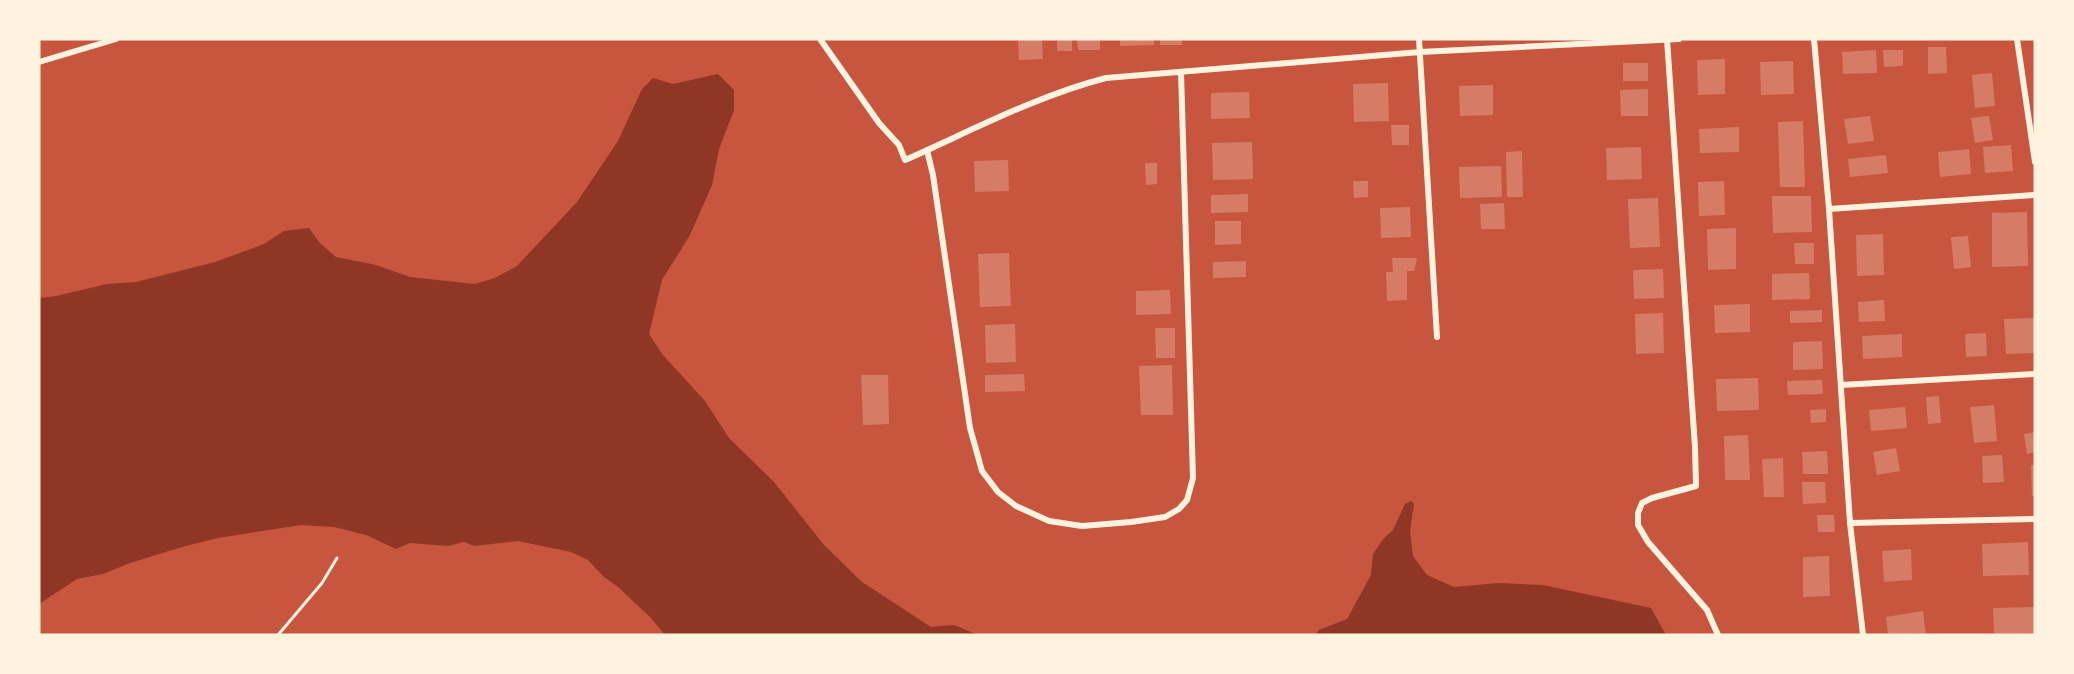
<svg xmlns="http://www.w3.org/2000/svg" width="2074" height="674" viewBox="0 0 2074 674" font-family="'PT Sans Narrow',sans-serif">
<rect width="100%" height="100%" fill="#c8553d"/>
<path fill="#8f3625" d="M718,74L734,90V110L719,149L712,185L690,235L662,280L649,334L662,354L705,401L729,438L774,482L824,545L862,582L931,627L954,625L978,635H665L651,618L618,587L603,576L588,560L571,552L518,541L474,546L464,542L448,546L410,543L396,549L366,535L334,527L301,525L218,538L182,547L130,563L103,574L77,579L39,604V298L56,296L107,284L136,282L215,262L264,244L284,231L309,228L320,243L336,257L376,265L410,277L475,284L495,278L517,266L577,202L618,141L642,89L653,78L673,84Z
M1411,501L1414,504L1410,531L1413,556L1427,575L1454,587L1499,583L1543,585L1651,608L1666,635H1315L1319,630L1347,619L1371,575L1373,554L1384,538L1393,530L1405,504Z"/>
<path fill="#d67c66" d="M1018,39H1042L1043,59L1019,60Z
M1057,39H1072V51H1057Z
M1077,39H1100V50H1078Z
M1120,39H1154V45L1120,46Z
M1160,39H1182V45H1160Z
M1928,47H1946L1947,73L1928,74Z
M1876,50L1877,73L1843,74L1842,52Z
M1883,50H1903V66L1884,67Z
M1725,59V94L1698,95L1697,60Z
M1793,61L1794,94L1761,95L1760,62Z
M1623,63H1648V81H1623Z
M1992,73L1995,106L1975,108L1972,75Z
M1388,83L1389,121L1354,122L1353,84Z
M1493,85V115L1460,116L1459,86Z
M1648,89V116H1621L1620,90Z
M1249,92L1250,118L1211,119V93Z
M1870,116L1874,141L1848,144L1844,119Z
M1989,116L1993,140L1975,143L1971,118Z
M1803,121L1805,187H1780L1778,122Z
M1391,125H1409V145H1392Z
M1739,127V152L1700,153L1699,129Z
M1252,142L1253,179L1213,180L1212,143Z
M2011,145L2013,171L1985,173L1983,147Z
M1641,147L1642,179L1607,180L1606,148Z
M1969,149L1971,174L1940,177L1938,152Z
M1522,151L1523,197H1507L1506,152Z
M1886,155L1888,173L1850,177L1848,159Z
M1008,160L1009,191L975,192L974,161Z
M1145,163H1157V184L1146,185Z
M1501,166L1502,197L1460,198L1459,167Z
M1353,181H1368V197L1354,198Z
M1724,181L1725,215L1699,216L1698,182Z
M1248,194V212L1211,213V195Z
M1772,196H1811L1812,232L1773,233Z
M1658,198L1660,247L1630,248L1628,199Z
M1504,203L1505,229H1481L1480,204Z
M1410,207L1411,237L1381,238L1380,208Z
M2027,212L2028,266L1992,267V213Z
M1215,221H1241V244L1215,245Z
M1736,228V269L1708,270L1707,229Z
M1883,234L1884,275L1857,276L1856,235Z
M1968,236L1971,267L1954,269L1951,237Z
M1794,243H1814V264H1795Z
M1009,253L1011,306L980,307L978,254Z
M1392,258H1417L1414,271H1407V300L1387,301L1386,272H1393Z
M1246,261V277L1213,278V262Z
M1663,269L1664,298L1634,299L1633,270Z
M1809,273L1810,299L1772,300V274Z
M1170,290L1171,314L1136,315V291Z
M1884,300L1885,321L1859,322L1858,302Z
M1750,304V332L1715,333L1714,305Z
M1822,310V322L1790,323V311Z
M1663,313L1664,353L1636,354L1635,314Z
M2035,318V353L2006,354L2004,319Z
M1015,324L1016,362L986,363L985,325Z
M1155,328H1175V358H1156Z
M1986,333L1987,356L1966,357L1965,334Z
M1902,334V357L1863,359L1862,336Z
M1822,341L1823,369L1793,370V342Z
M1172,365L1173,415H1141L1139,366Z
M1024,374L1025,391L985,392V375Z
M861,375H888L889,424L863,425Z
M1758,378L1759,410L1717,411L1716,379Z
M1822,380L1823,394L1788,395L1787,381Z
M1939,396L1941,423L1928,424L1926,397Z
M1994,405L1997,441L1974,443L1970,407Z
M1905,407L1907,428L1871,431L1869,410Z
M1826,409V422L1811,423L1810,410Z
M2035,432V452L2027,454L2024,434Z
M1748,435L1750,480H1725L1724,436Z
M1896,448L1900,471L1877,475L1873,452Z
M1827,451L1828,474H1803L1802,452Z
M2002,455L2004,482L1983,483L1982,456Z
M1783,458L1784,497H1764L1762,459Z
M2031,465H2035V496H2032Z
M1802,482H1825L1826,503L1803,504Z
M1817,515H1834L1835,532H1818Z
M2028,542L2029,575L1983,576L1982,544Z
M1911,549L1912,580L1884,582L1882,551Z
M1829,556L1830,596L1803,597V557Z
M2035,607V635H1994L1993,608Z
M1923,611L1926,635H1888L1886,617Z"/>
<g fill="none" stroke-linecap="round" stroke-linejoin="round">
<path stroke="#fff3e0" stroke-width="3" d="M278,635L322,583L337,558"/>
<path stroke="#fff3e0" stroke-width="6" d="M820,39L879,123L899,145L905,160C971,131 1036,96 1106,78L1420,52L1679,39
M1419,39L1437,337
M1667,39L1695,447L1696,486L1652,498L1642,503L1638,513V525L1648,542L1707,610L1718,635
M1814,39L1829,209L1850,523L1863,635
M2017,39L2035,162
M39,62L116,39
M927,150L933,175L970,428L982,471L998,492L1016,506L1049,521L1082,526L1131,522L1165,517L1179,509L1187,500L1193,478L1181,72
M1829,209L2035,195
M1841,385L2035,374
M1850,523L2035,519"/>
</g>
<rect width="2074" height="674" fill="none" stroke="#fff3e0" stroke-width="81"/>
</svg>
